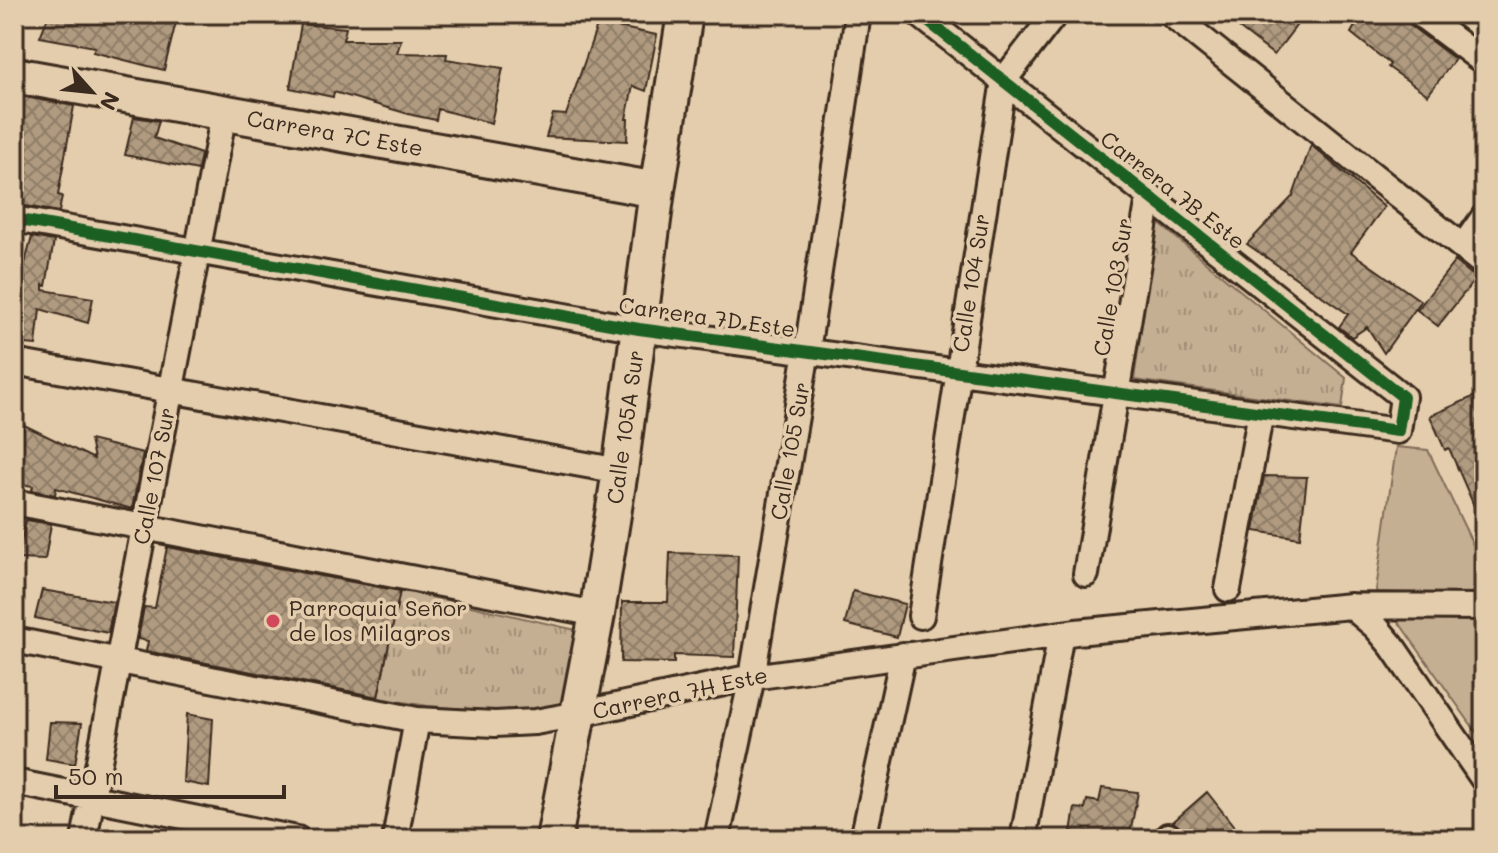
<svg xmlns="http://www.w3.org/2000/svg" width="1498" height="853" viewBox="0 0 1498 853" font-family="Mali,sans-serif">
<defs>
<pattern id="park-tufts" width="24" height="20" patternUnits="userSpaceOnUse" patternTransform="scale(2)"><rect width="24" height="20" fill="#c5af93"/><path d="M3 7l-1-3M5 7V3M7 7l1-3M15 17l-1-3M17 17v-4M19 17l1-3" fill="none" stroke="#a18f77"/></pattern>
<pattern id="building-cross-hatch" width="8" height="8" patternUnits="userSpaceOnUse" patternTransform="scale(2)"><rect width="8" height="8" fill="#b09a80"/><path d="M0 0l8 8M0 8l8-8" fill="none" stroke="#907e68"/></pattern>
</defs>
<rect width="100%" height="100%" fill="#e4cdad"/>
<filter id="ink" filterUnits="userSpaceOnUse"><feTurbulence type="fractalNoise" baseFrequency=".0125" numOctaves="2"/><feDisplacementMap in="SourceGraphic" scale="16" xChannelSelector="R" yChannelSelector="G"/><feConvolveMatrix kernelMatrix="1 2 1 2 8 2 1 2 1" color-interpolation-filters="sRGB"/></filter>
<g filter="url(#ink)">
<path fill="#c5af93" stroke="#806c58" stroke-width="2" d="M1396,447L1428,450L1484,568V739L1482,740L1376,590Z"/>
<path fill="url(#park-tufts)" stroke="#806c58" stroke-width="2" d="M1156,221L1346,378L1342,408L1134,380Z
M400,590L576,630L562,707L494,711L428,706L378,698Z"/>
<path fill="url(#building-cross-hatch)" stroke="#3b2a1e" stroke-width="2" d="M49,14H178L164,70L93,52L95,47L40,37Z
M1221,14H1305L1274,55Z
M1362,14H1405L1411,26L1455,59L1428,95L1388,67L1390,64L1351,33Z
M598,23L657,35L646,91L633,86L626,119H628L627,141L546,137L553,114L566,115Z
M301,24L346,28L343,40H401L397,53L447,54L446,59L503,68L491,123L438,109L436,120L412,115L334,92L333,97L290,88Z
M14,95L74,106L58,195L62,196L59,212L14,204L16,144H14Z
M134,117L159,121L154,138L201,154L198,170L125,155Z
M1311,145L1384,207L1351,252L1421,301L1384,353L1367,327L1352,337L1339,327L1348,314L1247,244L1293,196Z
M32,237L54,241L46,286L43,285V290L93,298L88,323L40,309L36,345L14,343L20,303L14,301V289L15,285L23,287L25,279L21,277Z
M1455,261L1476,278L1438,326L1417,310Z
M1484,392V529L1449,448L1445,450L1430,416Z
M24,425L94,459L90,440L143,453L132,509L56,488L55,495L32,490L33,486L14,483V471Z
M1264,476L1307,477L1300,538L1254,531Z
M26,520L51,524L45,560L17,559Z
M167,547L400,591L378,697L146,651L148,641L138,639L144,607L155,608Z
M670,553L738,555L734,657L674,655V663L621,662L622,602H668Z
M42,590L114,602L108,633L35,618Z
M853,591L905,604L897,637L845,624Z
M187,714L213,719L209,787L183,782Z
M50,722L82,723L75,764L46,759Z
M1102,788L1138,792L1129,839H1110L1071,832L1075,808L1085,809L1087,800L1099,802Z
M1207,792L1244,839H1183L1181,828L1173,822Z"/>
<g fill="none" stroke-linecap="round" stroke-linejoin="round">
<g stroke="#3b2a1e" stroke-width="30">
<path id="street" d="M1171,14L1484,264
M1420,14L1484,62
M14,219L639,329L1398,431L1403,397L919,14
M1463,247L1484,217
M14,362L620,471
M14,502L597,614
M1086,574L1149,197
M1228,589L1261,412
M1351,606L1376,627L1392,646L1484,780
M921,616L1004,80L1055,14
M14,640L417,720L495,724L535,722L579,714L752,677L1076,632L1351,606L1484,607
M14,782L297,839
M84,839L224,113
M395,839L417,720
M717,839L752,677L807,351L858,14
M863,839L903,655
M1023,839L1061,634
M1168,839V836"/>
</g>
<g stroke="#3b2a1e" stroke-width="40">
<path id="secondary" d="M14,75L657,190
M554,839L597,614L620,471L657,190L685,14"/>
</g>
<use href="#street" stroke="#e4cdad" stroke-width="24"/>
<use href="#secondary" stroke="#e4cdad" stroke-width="34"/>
<g stroke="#e4cdad" stroke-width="17">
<path id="cycleway" d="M14,219L639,329L1398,431L1403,397L919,14"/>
</g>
<use href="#cycleway" stroke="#1b5e20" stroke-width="12"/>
</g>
</g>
<circle fill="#d1495b" stroke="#e4cdad" stroke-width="3" cx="273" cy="621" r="8"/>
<g text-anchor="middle" stroke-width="7" stroke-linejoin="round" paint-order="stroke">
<g font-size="22" fill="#3b2a1e" stroke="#e4cdad">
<text transform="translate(335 133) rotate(10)" y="8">Carrera 7C Este</text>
<text transform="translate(1173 190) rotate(38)" y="8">Carrera 7B Este</text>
<text transform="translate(971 283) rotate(-81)" y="8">Calle 104 Sur</text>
<text transform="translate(1113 287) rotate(-80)" y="8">Calle 103 Sur</text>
<text transform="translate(707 317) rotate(8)" y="8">Carrera 7D Este</text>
<text transform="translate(625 427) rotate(-82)" y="8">Calle 105A Sur</text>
<text transform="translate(790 451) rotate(-80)" y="8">Calle 105 Sur</text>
<text transform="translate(154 476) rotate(-79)" y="8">Calle 107 Sur</text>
<text transform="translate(680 693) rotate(-12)" y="8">Carrera 7H Este</text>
</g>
<g font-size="22" fill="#3b2a1e" stroke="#e4cdad" text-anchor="start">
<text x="289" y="616">Parroquia Señor<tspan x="289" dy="25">de los Milagros</tspan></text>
</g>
</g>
<rect width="1498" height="853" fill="none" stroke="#e4cdad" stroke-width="48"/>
<rect x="24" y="24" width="1450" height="805" fill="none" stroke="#3b2a1e" stroke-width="3" filter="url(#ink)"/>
<g transform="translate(92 92) rotate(117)" stroke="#e4cdad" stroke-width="6" paint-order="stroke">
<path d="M0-6L14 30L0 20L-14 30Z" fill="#3b2a1e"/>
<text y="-12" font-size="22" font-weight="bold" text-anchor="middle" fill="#3b2a1e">N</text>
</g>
<path d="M56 785v12h228v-12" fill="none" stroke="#3b2a1e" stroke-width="4"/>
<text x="68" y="785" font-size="24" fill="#3b2a1e" stroke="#e4cdad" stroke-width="6" paint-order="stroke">50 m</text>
</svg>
